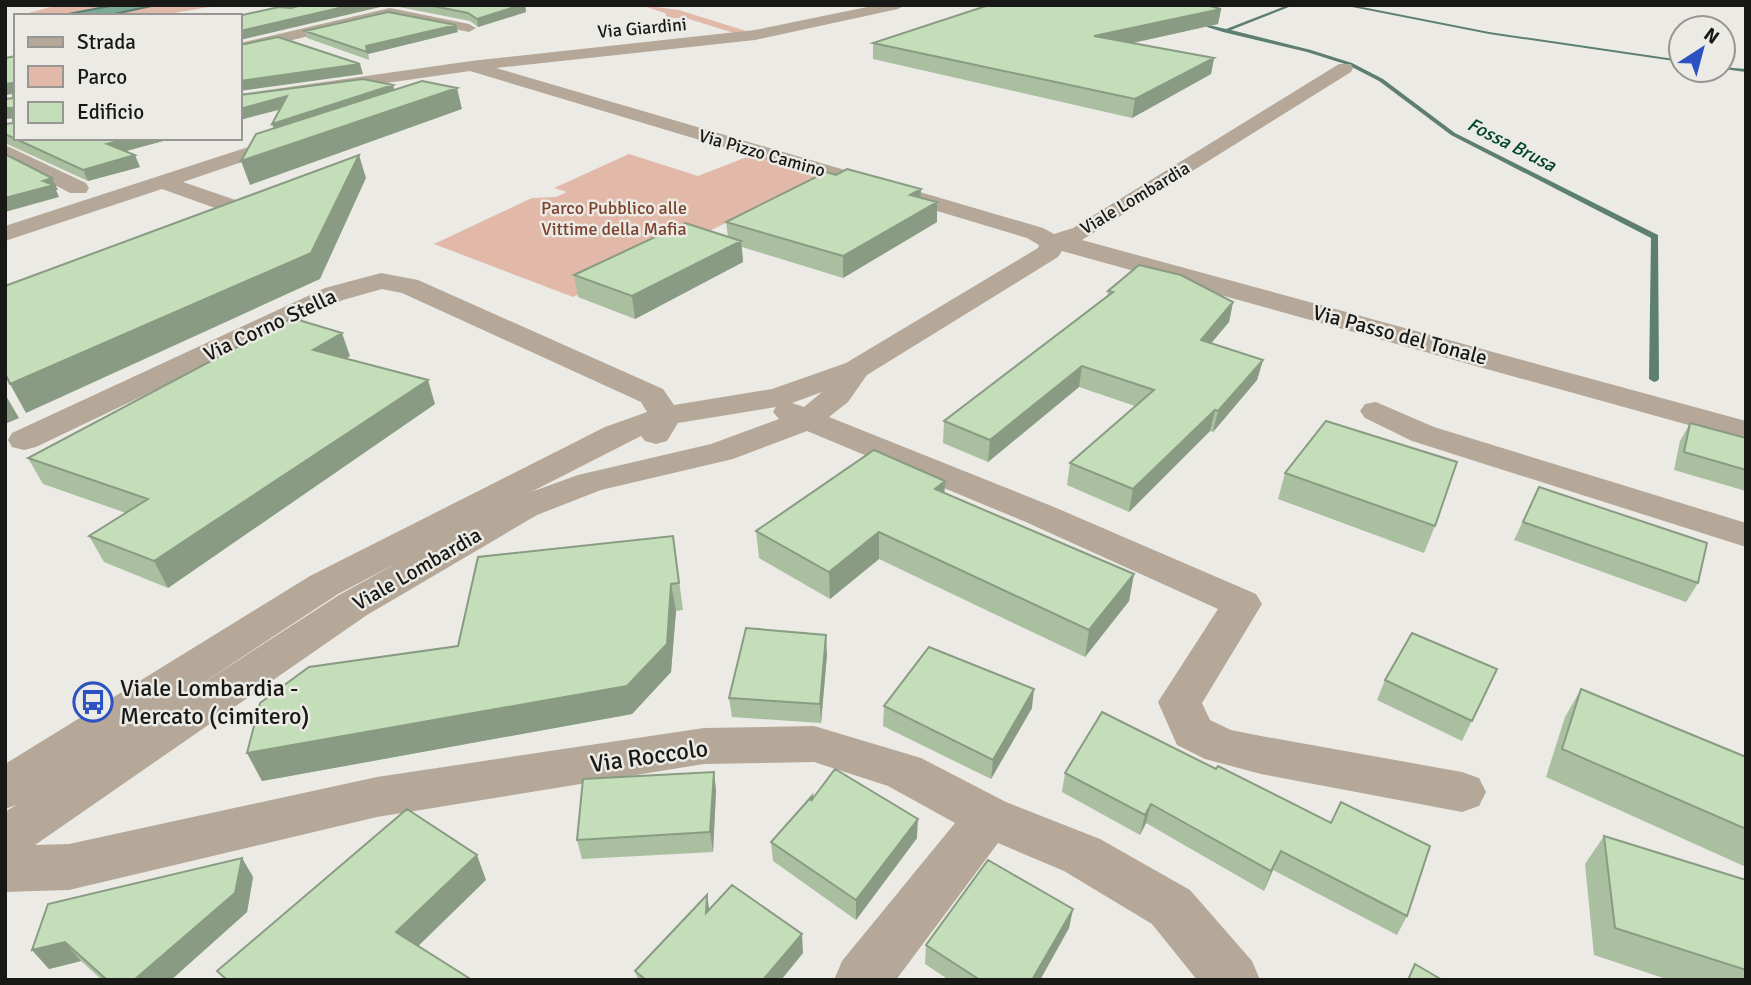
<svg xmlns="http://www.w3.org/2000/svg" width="1751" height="985" viewBox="0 0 1751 985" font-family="Signika,sans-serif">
<rect width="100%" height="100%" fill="#ebeae4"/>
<path fill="#e2b8a9" d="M58,5H115L58,16H17Z
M156,5H220L157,16H105Z
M641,5L679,10L746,31L737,34L686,18H668L665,13Z
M629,154L698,176L752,155L823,176L573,297L434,244L532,198L556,197L567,192L554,188Z"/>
<path fill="#7baa99" stroke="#5d7e72" stroke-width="2" d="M115,5H156L105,16H58Z"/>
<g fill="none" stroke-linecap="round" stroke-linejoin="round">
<path fill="#5d7e72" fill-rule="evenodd" d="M1288,5H1294L1231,30L1311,50L1352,63L1383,79L1455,133L1658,235L1659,379L1657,381L1654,382L1649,379L1651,238L1451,135L1379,81L1348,65L1307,52L1223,32L1194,23L1196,22L1226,29Z
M1342,5H1352L1489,32L1681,60V62L1489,34Z
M1723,67L1746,69V72L1723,69Z"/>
<path fill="#b5a899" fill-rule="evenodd" d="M877,5H905L898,9L755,40L496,68L1043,228L1054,234L1073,228L1339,64H1351L1353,68L1351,72L1082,240L1746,421V441L1062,251L1058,257L867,375L848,402L829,417L1054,507L1256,594L1262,604L1202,703L1210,720L1231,730L1261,736L1462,772L1479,778L1486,792L1479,806L1462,812L1261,774L1205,759L1177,745L1158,702L1218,609L1028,523L807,431L733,459L601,490L537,515L367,615L35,845L69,844L377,777L704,728L814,726L921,758L1006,802L1100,839L1190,890L1252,961L1260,980H1197L1152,924L1064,871L998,843L896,980H834L842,961L955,823L888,786L814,762L704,764L377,817L69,890L5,892V812L16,805L5,809V764L310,576L605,427L647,412L641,402L402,293L382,289L343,300L36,447L24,450L12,447L8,440L12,433L325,288L381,273L418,280L663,389L674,405L772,389L846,363L1038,248L1039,245L1027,238L470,71L240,104V94L471,61L755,30ZM822,392L804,407L792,403ZM776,407L773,412L779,419L711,444L578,475L531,492L641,436L645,441L656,444L667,441L678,423ZM399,562L339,595L177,700L338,594Z
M390,8L469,24L476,28L469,32L390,16L240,53V43Z
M291,133L301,139L298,143L183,182L256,207L259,212L256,217H240L162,189L5,241V226Z
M5,145L86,183L89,188L86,193H70L5,159Z
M1376,402L1434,427L1746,523V547L1412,441L1365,418L1360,411L1365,404Z"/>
</g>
<path fill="#a9bfa0" d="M302,5H525L526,12L478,27L470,21L389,5L291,8Z
M1221,9L1218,24L1132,43L1214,58L1211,74L1132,118L873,59V43Z
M305,31L458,32L368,54L369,60L307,38Z
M16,56V138H174L125,151L140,167L88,181L5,143V124L13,123V118L5,119L13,98V94L5,95V58Z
M836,175L921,189V198L937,202V222L843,278L742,247L743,262L635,319L578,297L574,275L728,237L726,222Z
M1108,291L1233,302L1229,322L1211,343L1263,360L1257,380L1213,432L1210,431L1129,512L1067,485L1070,463L1135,406L1079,387L988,462L943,443L944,421L1107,297Z
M350,356L346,359L435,404L168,588L104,562L89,536L126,513L43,484L28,458Z
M1690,423L1746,438V491L1674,470L1680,441Z
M1285,473L1435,526L1424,553L1278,499Z
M1539,487L1698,583L1686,602L1514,540Z
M944,493L1134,574L1129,601L1085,657L879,559L830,599L759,558L756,531Z
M673,536L683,610L676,611L671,672L632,714L262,781L247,753Z
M827,654L821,723L732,717L729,698Z
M1497,669L1462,741L1377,700L1385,680Z
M1581,689L1746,757V867L1546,777L1565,717Z
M884,706L1032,708L991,779L883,726Z
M1102,712L1407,916L1397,935L1273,870L1264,891L1146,823L1140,835L1062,792L1065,773Z
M714,772L716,791L713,852L582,859L577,840Z
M812,800L917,838L856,920L773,861L771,842Z
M1604,836L1746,880V980H1669L1594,955L1585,864Z
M242,858L253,877L247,912L171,980H102L81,961L49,969L32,950Z
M1073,909L1069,928L1040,980H949L925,964L926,945Z
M709,910L803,953L781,980H638L635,971Z"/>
<path fill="#899b82" d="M352,5H389L240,40V31Z
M521,5H525L526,12L478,27L477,19Z
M1221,9L1218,24L1092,52L1094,36Z
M456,25L458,32L368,54L369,60L366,46Z
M1214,58L1211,74L1132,118L1135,99Z
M360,64L363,74L240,91V81Z
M13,83L16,93L5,95V84Z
M393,85L396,95L276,134L272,124Z
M457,88L462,109L250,185L241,161Z
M287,96L290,107L240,120V109Z
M5,108H13L16,118L5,119Z
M129,138H174L112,155L107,144Z
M135,155L140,167L88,181L83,170Z
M359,155L366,178L320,279L26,413L10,384Z
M52,178L58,190H56L59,197L5,212V198L43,181Z
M921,189L920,209L910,195Z
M937,202V222L843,278V256Z
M741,241L743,262L635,319L632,296Z
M1233,302L1229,322L1197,360L1201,340Z
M342,333L350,356L321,374L313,350Z
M1263,360L1257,380L1213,432L1218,411Z
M1082,366L1079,387L988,462L990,440Z
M428,380L435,404L168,588L154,561Z
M5,394L19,418L5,424Z
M1215,410L1210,431L1129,512L1133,489Z
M945,481L944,507L935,489Z
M879,532V559L830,599L829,572Z
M1134,574L1129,601L1085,657L1089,630Z
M671,584L676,611L671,672L632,714L262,781L247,753Z
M826,635L827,654L821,723L820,704Z
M1034,689L1032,708L991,779L993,760Z
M714,772L716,791L713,852L710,832Z
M1151,804L1146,823L1140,835L1145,815Z
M918,819L917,838L856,920V900Z
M1281,851L1273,870L1264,891L1271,871Z
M477,855L486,880L408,956L396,932Z
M242,858L253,877L247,912L171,980H134Z
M707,895L710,915L706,913Z
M1073,909L1069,928L1040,980H1032Z
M802,934L803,953L781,980H763Z
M65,942L81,961L49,969L32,950Z"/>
<path fill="#c4deba" stroke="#899b82" stroke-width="2" d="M302,5H352L240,31V16H238L279,7L291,8Z
M428,5H521L477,19L468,13Z
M989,5H1206L1221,9L1094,36L1214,58L1135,99L873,43Z
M388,12L456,25L366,46L367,52L305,31Z
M278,37L360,64L240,81V45Z
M16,56V138H129L107,144L135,155L83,170L5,134V124L13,123V108H5V99L13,98V83L5,84V58Z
M363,79L393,85L272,124L287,96L240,109V95Z
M422,81L457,88L241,161L256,134Z
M5,154L52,178L43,181L54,185L5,198Z
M359,155L311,253L10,384L5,373V286Z
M847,169L921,189L910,195L937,202L843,256L726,222L826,172L836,175Z
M685,223L741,241L632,296L574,275Z
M1139,265L1181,275L1233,302L1201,340L1263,360L1218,411L1215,410L1133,489L1070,463L1154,390L1082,366L990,440L944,421L1113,292L1108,291Z
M292,318L342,333L313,350L428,380L154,561L89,536L148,499L28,458Z
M1326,421L1457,462L1435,526L1285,473Z
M1690,423L1746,438V470L1684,452Z
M874,450L945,481L935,489L1134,574L1089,630L879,532L829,572L756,531Z
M1539,487L1707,543L1698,583L1523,522Z
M673,536L679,583L671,584L667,644L627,686L247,753L260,703L309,667L458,646L478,557Z
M746,628L826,635L820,704L729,698Z
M1412,633L1497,669L1472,721L1385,680Z
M929,647L1034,689L993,760L884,706Z
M1581,689L1746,757V829L1562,749Z
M1102,712L1216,769L1218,766L1331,823L1341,802L1430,846L1407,916L1281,851L1271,871L1151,804L1145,815L1065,773Z
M835,769L918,819L856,900L771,842L812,796L811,801Z
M714,772L710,832L577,840L583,779Z
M407,809L477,855L396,932L472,980H227L217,971Z
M1604,836L1746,880V970L1615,928Z
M242,858L235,893L134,980H107L65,942L32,950L48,904Z
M988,860L1073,909L1032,980H980L926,945Z
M732,885L802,934L763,980H646L635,971L707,895L706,913Z
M1415,964L1442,980H1408Z"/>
<defs>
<g id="bus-ring" transform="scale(2.0125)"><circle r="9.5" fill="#ebeae4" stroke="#2c52c1" stroke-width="1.5"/><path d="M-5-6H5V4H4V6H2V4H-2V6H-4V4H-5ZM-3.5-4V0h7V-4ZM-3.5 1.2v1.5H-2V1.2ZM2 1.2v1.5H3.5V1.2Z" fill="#2c52c1"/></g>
</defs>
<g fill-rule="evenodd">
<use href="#bus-ring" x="93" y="702"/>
</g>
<g text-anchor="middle" stroke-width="5" stroke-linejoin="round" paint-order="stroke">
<g font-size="18" fill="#181816" stroke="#ebeae4">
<text transform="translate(642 28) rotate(-5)" y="6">Via Giardini</text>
<text transform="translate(762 153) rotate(16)" y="6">Via Pizzo Camino</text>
<text transform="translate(1135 198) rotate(-31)" y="6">Viale Lombardia</text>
</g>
<g font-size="18" fill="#7c422d" stroke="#ebeae4">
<text x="614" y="214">Parco Pubblico alle<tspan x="614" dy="21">Vittime della Mafia</tspan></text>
</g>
<g font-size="19" font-style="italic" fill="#004331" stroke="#ebeae4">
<text transform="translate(1512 144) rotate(27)" y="7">Fossa Brusa</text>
</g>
<g font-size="21" fill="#181816" stroke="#ebeae4">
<text transform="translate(270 325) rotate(-25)" y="7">Via Corno Stella</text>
<text transform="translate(1400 335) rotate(15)" y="7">Via Passo del Tonale</text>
<text transform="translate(417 569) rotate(-30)" y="7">Viale Lombardia</text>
</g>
<g font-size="24" fill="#181816" stroke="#ebeae4" text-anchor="start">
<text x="120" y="696">Viale Lombardia -<tspan x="120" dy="28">Mercato (cimitero)</tspan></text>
</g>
<g font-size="24" fill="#181816" stroke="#ebeae4">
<text transform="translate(649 756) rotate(-8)" y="8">Via Roccolo</text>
</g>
</g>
<rect width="1751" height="985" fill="none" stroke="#181816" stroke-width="14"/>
<rect x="14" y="14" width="228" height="126" fill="#ebeae4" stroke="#979692" stroke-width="2"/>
<rect x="28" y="37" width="35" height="10" fill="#b5a899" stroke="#979692" stroke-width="2"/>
<text x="77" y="49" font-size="21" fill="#181816">Strada</text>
<rect x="28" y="66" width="35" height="21" fill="#e2b8a9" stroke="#979692" stroke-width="2"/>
<text x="77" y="84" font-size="21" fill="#181816">Parco</text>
<rect x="28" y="102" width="35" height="21" fill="#c4deba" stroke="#979692" stroke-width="2"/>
<text x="77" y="119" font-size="21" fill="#181816">Edificio</text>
<g transform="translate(1702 49) rotate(36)"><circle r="33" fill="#ebeae4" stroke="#979692" stroke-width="2"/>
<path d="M0-5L12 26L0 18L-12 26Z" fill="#2c52c1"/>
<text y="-10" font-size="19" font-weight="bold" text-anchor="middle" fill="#181816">N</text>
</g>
</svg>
